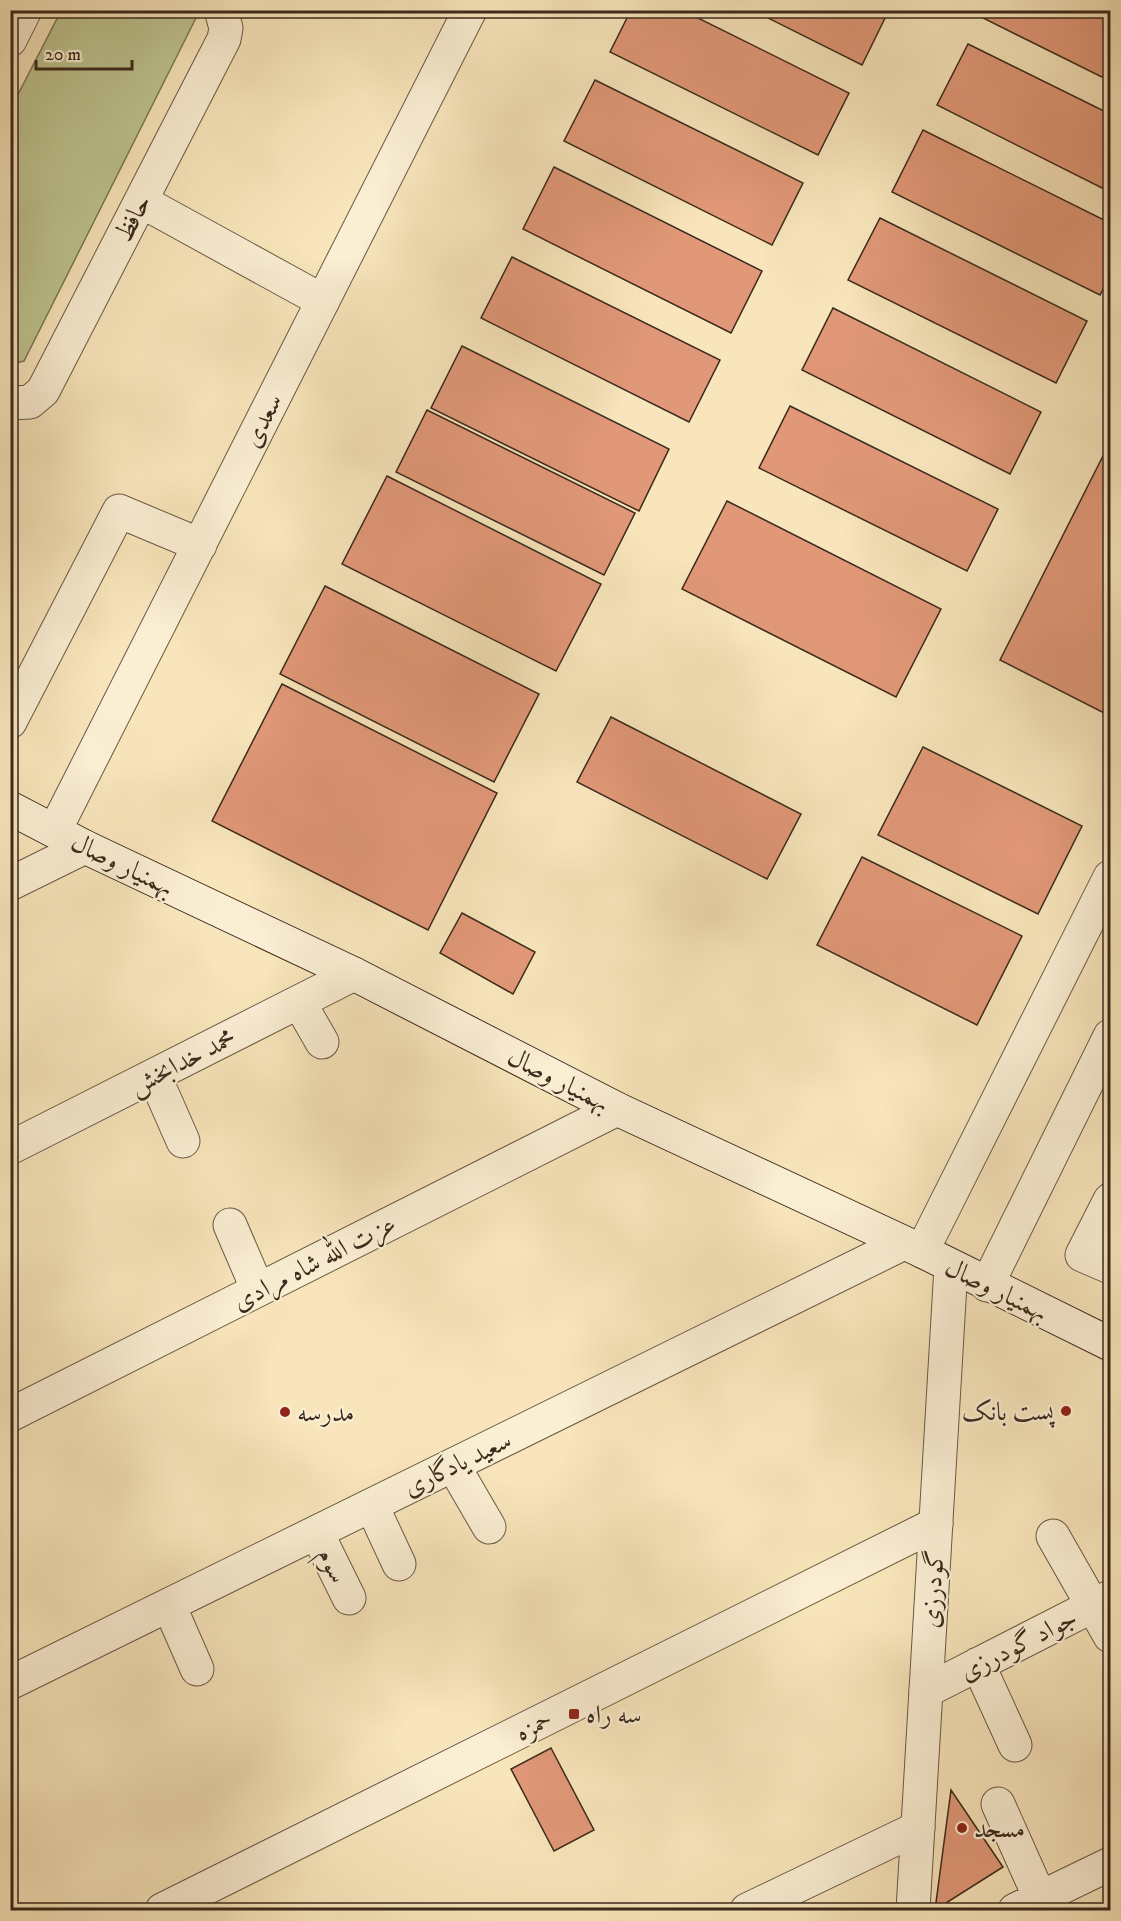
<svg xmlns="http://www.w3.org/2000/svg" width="1121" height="1921" viewBox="0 0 1121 1921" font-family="'IM FELL DW Pica',Amiri,serif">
<rect width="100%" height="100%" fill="#f8e5bb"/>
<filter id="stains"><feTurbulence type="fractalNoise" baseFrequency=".00333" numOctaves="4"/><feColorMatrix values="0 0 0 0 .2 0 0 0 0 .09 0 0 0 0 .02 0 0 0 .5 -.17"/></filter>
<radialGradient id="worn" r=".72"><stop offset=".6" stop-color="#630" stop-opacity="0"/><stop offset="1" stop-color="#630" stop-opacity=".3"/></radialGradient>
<path fill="#bec490" stroke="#7c7756" stroke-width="1.5" d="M192,11L197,16L24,361L11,364V108L61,11Z"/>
<path fill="#e19878" stroke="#3b2a1c" stroke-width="1.5" d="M631,10H682L849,93L818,155L610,52Z
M752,10H889L862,65Z
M982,10H1110V81L979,16Z
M968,44L1110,114V192L937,105Z
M595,80L803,183L772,245L564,141Z
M923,130L1110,223V275L1100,295L892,192Z
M554,167L762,271L731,333L523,229Z
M880,218L1087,321L1056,383L848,280Z
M512,257L720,360L689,422L481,318Z
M833,308L1041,412L1010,474L802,370Z
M462,346L669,449L639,511L431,408Z
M790,406L998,509L967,571L759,468Z
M427,410L635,513L604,575L396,472Z
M1110,442V716L1000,660Z
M387,476L601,584L556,671L342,564Z
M727,501L941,609L896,697L682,589Z
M325,586L539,694L494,782L280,674Z
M282,684L497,793L428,930L212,821Z
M611,717L801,814L767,879L577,782Z
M923,747L1082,826L1038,914L878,835Z
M862,857L1022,936L977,1025L817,945Z
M462,913L535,952L513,994L440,953Z
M551,1748L594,1830L554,1851L511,1769Z
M951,1790L1003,1867L935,1910Z"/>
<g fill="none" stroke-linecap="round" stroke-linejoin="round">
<g stroke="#6a5944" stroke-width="35">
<path id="minor" d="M10,40L25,10
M141,201L323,301
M10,403L30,402L43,391L224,39L226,28L221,10
M10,722L119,511L200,545
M55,830L470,10
M10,884L85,847
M299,1002L322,1042
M154,1075L183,1141
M10,1148L354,974
M1110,1200L1082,1255L1110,1267
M230,1225L258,1290
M10,1415L617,1109
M453,1465L489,1527
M372,1506L399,1564
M317,1533L349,1598
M1053,1536L1110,1636
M169,1605L197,1669
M978,1664L1015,1745
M10,1683L904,1243
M926,1691L1110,1597
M998,1804L1040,1898
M162,1910L936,1524
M747,1910L918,1828
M1015,1910L1110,1864"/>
</g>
<g stroke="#6a5944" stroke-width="35">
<path id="tertiary" d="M922,1251L1110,877
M987,1285L1110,1036
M913,1910L951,1267"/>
</g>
<g stroke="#3b2a1c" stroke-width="35">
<path id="secondary" d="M10,808L85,847L354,974L617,1109L922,1251L1110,1344"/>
</g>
<use href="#minor" stroke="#faeed3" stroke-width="33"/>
<use href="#tertiary" stroke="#faeed3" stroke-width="33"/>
<use href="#secondary" stroke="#faeed3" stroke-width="33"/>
</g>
<g fill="#8f2418" stroke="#faeed3" stroke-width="2">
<circle cx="1066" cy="1411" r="6"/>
<circle cx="285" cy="1412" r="6"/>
<rect x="568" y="1708" width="12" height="12" rx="3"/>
<circle cx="962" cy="1828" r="6"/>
</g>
<g text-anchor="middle" stroke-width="4.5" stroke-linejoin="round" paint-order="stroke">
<g font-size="26" fill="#3b2a1c" stroke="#faeed3">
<text transform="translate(132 218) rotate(-63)" y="9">حافظ</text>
<text transform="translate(262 420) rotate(-63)" y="9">سعدی</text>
<text transform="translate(123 864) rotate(26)" y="9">بهمنیار وصال</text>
<text transform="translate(182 1061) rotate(-27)" y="9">محمد خدابخش</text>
<text transform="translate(559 1079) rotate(27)" y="9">بهمنیار وصال</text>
<text transform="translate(314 1262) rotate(-27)" y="9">عزت الله شاه مرادی</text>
<text transform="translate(997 1289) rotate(26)" y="9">بهمنیار وصال</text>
<text transform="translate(457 1463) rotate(-26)" y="9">سعید یادگاری</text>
<text transform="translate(333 1565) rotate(63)" y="9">سوم</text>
<text transform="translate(932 1589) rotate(-86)" y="9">گودرزی</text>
<text transform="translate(1018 1644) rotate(-27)" y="9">جواد گودرزی</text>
<text transform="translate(533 1725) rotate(-27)" y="9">حمزه</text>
</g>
<g font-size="26" fill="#3b2a1c" stroke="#faeed3" text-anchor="start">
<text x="1054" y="1420" text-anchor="end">پست بانک</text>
<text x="297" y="1421">مدرسه</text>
<text x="586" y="1723">سه راه</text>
<text x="974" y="1837">مسجد</text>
</g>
</g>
<rect width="1121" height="1921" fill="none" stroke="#f8e5bb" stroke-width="36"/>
<rect x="12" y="12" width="1097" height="1897" fill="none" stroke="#3b2a1c" stroke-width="3"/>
<rect x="18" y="18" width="1085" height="1885" fill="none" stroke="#3b2a1c" stroke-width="1.5"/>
<path d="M36 60v9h96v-9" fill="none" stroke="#3b2a1c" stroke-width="3"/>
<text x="45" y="60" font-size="18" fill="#3b2a1c" stroke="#faeed3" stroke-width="4.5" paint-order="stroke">20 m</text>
<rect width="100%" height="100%" filter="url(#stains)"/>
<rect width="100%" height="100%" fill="url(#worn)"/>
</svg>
